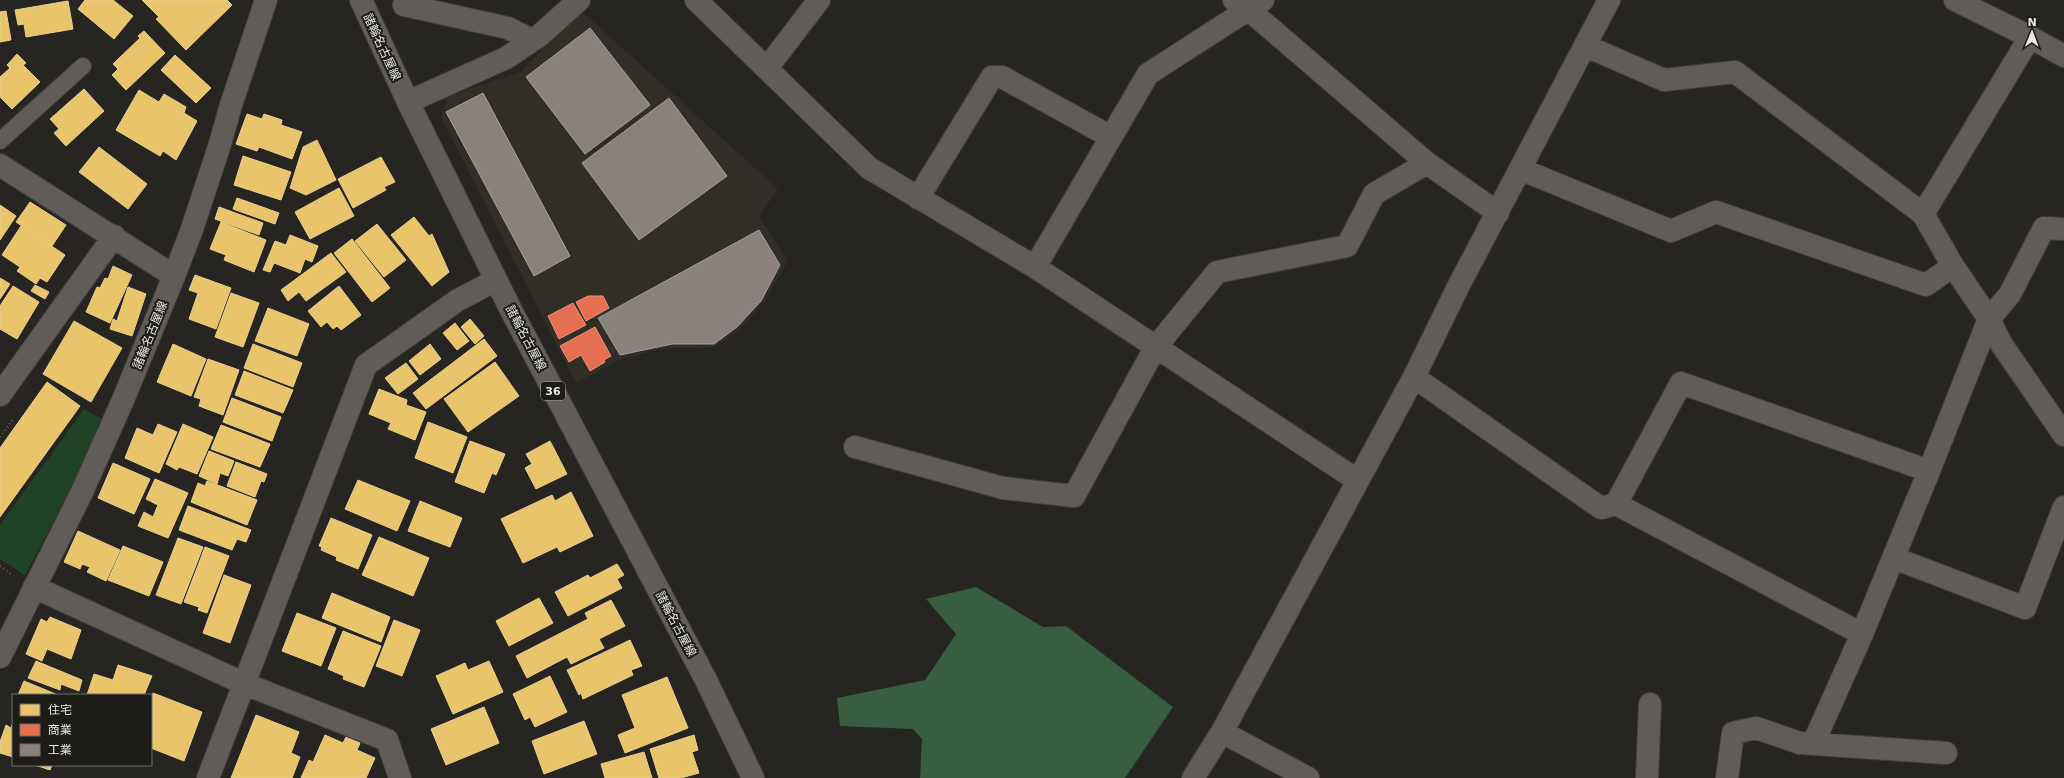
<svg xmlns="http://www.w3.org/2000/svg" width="2064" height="778" viewBox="0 0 2064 778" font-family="'DejaVu Sans','Noto Sans JP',sans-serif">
<rect width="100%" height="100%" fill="#262522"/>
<path fill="#302e25" d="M579,9L778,189L759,217L788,261L764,302L739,330L715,347L661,349L618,360L576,383L441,117L448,96L521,72Z"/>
<path fill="#204328" d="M84,409L101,419L76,479L25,575L0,559V525Z"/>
<path fill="#365e3f" d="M976,587L1043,627L1066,626L1173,707L1125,778H920L922,739L913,729L840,726L837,698L925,680L956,634L926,599Z"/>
<path fill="#e9c46a" stroke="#e9cf8f" d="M85,0H113L133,16L114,39L78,9Z
M142,0H227L232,5L186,50L156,19L159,17Z
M68,1L73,29L26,37L24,24L18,25L15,10Z
M6,11L11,40L0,42V12Z
M144,31L165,53L126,90L112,75L118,69L113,64L140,38L138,36Z
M17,54L26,63L23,65L40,82L12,109L0,97V77L10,68L7,65Z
M175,55L211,88L196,103L161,70Z
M84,89L104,111L66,146L54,133L59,129L50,119Z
M139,90L159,102L164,94L186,107L184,113L197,121L176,160L163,151L160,156L116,130Z
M247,114L262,119L264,114L282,120L281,125L302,132L292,159L259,147L257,151L236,144Z
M317,140L336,180L306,195L290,188L303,147Z
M99,147L147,184L128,209L79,172Z
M243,156L291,172L281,200L234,185Z
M381,157L395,182L384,187L386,190L353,208L338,179Z
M339,188L354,216L310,239L295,212Z
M237,198L279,213L275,224L233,209Z
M30,202L66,225L52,246L16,222Z
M0,205L16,216L0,240Z
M219,207L263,223L259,235L215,219Z
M414,217L429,236L432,234L449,272L432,286L391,235Z
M221,222L266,240L254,272L224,260L226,255L210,249Z
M377,224L406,260L384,277L355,241Z
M21,226L65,255L47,282L40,278L36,284L17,271L20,267L2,255Z
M290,235L318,246L312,262L305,259L300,273L274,263L270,272L263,270L275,241L286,245Z
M352,239L390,288L372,302L334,253Z
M331,253L346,272L306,301L299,292L288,301L281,290Z
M113,266L132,275L110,323L86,312L97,287L100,288L105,278L108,279Z
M195,275L231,288L216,329L189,319L198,293L189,290Z
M0,278L10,284L0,299Z
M35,285L49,292L45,299L31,291Z
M13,286L39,302L17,339L0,329V306Z
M339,286L361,315L341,330L337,326L333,329L327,322L321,327L308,311Z
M128,287L146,294L132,336L110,329L113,319L117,321Z
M231,293L259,303L243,347L215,337Z
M268,308L309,324L297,356L255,341Z
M470,319L484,336L475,344L461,327Z
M74,321L122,348L91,402L43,374Z
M455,323L469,341L457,350L443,333Z
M484,339L497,356L426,409L413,393Z
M173,344L206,359L191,396L157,382Z
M253,344L302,363L293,387L244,368Z
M430,344L441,359L420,375L409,361Z
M208,359L239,370L223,415L199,406L201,399L194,397Z
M495,362L519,396L468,432L444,399Z
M406,363L418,379L398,394L385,378Z
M244,371L293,390L283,413L235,395Z
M47,382L80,406L0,517V448Z
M379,389L407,400L406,405L426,412L415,440L388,429L391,423L369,414Z
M232,398L281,417L272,441L223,422Z
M428,422L467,437L453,473L415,458Z
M158,424L177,432L159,473L125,458L137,428L153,435Z
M183,424L213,437L197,474L179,467L177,470L166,464Z
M221,425L270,444L260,467L211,449Z
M470,441L505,454L496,475L492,473L484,493L455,482Z
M550,441L567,474L536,489L525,468L532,464L526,454Z
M209,451L234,461L228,476L220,473L217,484L199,476Z
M236,462L267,474L264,482L261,481L255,497L227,486Z
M113,463L150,479L134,514L98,498Z
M155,479L188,493L168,538L138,526L144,512L153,517L158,505L146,499Z
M358,480L410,501L397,531L345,509Z
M207,481L257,500L247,525L191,502L198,483L205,486Z
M571,492L593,536L560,552L557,547L523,563L501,519L552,495L555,501Z
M420,501L462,518L450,547L408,531Z
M188,506L251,530L246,542L237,539L232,550L179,530Z
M331,518L372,535L358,569L336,560L337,557L321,550L322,547L319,546Z
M78,531L120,550L106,581L87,572L90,567L82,564L80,569L64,562Z
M379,537L429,558L413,596L362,575Z
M178,538L203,547L181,604L156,595Z
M123,546L163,562L149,596L108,580Z
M205,547L229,556L207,613L198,610L199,607L184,602Z
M617,564L624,575L617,579L622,588L568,616L555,592L588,575L590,578Z
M224,575L251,585L230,643L203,633Z
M332,593L390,617L381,642L322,618Z
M539,598L553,623L509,646L496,621Z
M611,600L625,626L599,639L604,648L571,664L567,657L527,678L516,656L588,619L585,613Z
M297,613L336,628L321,666L282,651Z
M50,617L81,630L71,659L47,649L42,661L26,654L41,619L47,622Z
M394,620L420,630L402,676L376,666Z
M343,631L381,646L364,687L343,679L344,676L328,669Z
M630,640L642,666L631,670L633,675L583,699L581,693L579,695L567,670Z
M36,661L82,680L79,691L61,684L60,690L28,678Z
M489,661L503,692L453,714L436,676L465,663L468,670Z
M118,665L152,676L144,695H87L94,674L113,680Z
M550,676L567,712L535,727L530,717L525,720L513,694Z
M667,677L688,728L625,753L618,735L635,728L622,695Z
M24,681L58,695H18Z
M153,693L202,712L184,761L151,748V698Z
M484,707L499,743L446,765L431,729Z
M256,715L299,732L291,753L300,757L292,778H231Z
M584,721L597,754L544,774L532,741Z
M13,722V757L0,753V742L6,725L11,728Z
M325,735L343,743L346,737L360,743L357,750L375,758L366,778H301L309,760L313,762Z
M694,735L698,750L692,752L699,773L681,778H659L650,749Z
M644,752L652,778H605L601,764Z
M35,765H52L50,770Z"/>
<path fill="#e76f51" stroke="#e7937d" d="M588,296H603L609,308L586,321L576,302Z
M573,303L586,325L559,339L548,316Z
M595,327L611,356L604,360L605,362L590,371L581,355L569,362L560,346Z"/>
<path fill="#8a817c" stroke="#a6a09c" d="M590,28L650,105L585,154L526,77Z
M483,93L570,256L534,276L446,112Z
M669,98L727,176L639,240L582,163Z
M759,230L780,265L761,301L737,327L714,344H672L620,355L598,318Z"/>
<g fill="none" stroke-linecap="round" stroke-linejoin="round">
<g stroke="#40403e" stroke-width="18">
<path id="lane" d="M0,141L83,66"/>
</g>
<g stroke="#40403e" stroke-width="24">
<path id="street" d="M696,0L869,168L1035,267L1357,480
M1234,0L1249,10L1427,163L1498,213
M1955,0L2030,37L2064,56
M404,5L508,28L532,40
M2030,37L1923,214L1953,266L1989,319L2002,345L2064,435
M1586,46L1664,80L1735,72L1923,214
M767,68L819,0
M408,102L506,58L539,36L579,0
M0,165L174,276
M1520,169L1671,231L1716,212L1926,285L1953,266
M918,198L992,77H1002L1111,137
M1035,267L1148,74L1263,0
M1414,377L1601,508L1616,504L1862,634L1929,471L1681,383L1616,504
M0,395L114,236
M855,447L1003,488L1074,496L1155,348L1217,272L1347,246L1374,194L1427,163
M1929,471L1989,319L2010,294L2044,228L2064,229
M1894,558L2025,608L2064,507
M34,587L245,684L387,740L400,778
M0,657L82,492L123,400L174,276L191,232L220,144L231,105L266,0
M1222,732L1308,778
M1813,744L1862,634
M208,778L366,365L458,300L496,280
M1193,778L1222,732L1414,377L1459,285L1609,0
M1647,778L1650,704
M1727,778L1733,733L1756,728L1800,743L1946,753"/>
</g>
<g stroke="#40403e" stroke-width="24">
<path id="primary" d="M361,0L408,102L512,312L706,680L753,778"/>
</g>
<path stroke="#5e5b58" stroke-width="2.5" stroke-dasharray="1 3" stroke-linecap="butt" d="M0,437L14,418
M0,566L11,574"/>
<use href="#lane" stroke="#625c59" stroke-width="16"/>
<use href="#street" stroke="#625c59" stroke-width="22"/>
<use href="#primary" stroke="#635d59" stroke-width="22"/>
</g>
<g text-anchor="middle" stroke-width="4" stroke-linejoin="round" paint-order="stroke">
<rect fill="#1d1c18" stroke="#ababa8" stroke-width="1" x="541" y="382" width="24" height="18" rx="3"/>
<g font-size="11" font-weight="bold" fill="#e8e8e5">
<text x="553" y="395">36</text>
</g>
<g font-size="12" fill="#e8e8e5" stroke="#1d1c18">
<text transform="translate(382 47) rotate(65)" y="4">諸輪名古屋線</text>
<text transform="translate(150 335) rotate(-68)" y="4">諸輪名古屋線</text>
<text transform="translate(526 338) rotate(62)" y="4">諸輪名古屋線</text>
<text transform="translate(676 624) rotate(62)" y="4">諸輪名古屋線</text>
</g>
</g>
<rect x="12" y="694" width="140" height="72" fill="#1d1c18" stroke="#6e6e6a"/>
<rect x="20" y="704" width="20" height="12" fill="#e9c46a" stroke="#6e6e6a"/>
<text x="48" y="714" font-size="12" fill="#e8e8e5">住宅</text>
<rect x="20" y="724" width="20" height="12" fill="#e76f51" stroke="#6e6e6a"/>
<text x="48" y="734" font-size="12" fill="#e8e8e5">商業</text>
<rect x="20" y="744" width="20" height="12" fill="#8a817c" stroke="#6e6e6a"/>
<text x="48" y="754" font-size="12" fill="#e8e8e5">工業</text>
<g transform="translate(2032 32) rotate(1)" stroke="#1d1c18" stroke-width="3" paint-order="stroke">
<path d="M0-3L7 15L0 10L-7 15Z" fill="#e8e8e5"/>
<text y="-6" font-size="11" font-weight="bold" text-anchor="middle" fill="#e8e8e5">N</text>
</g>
</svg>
